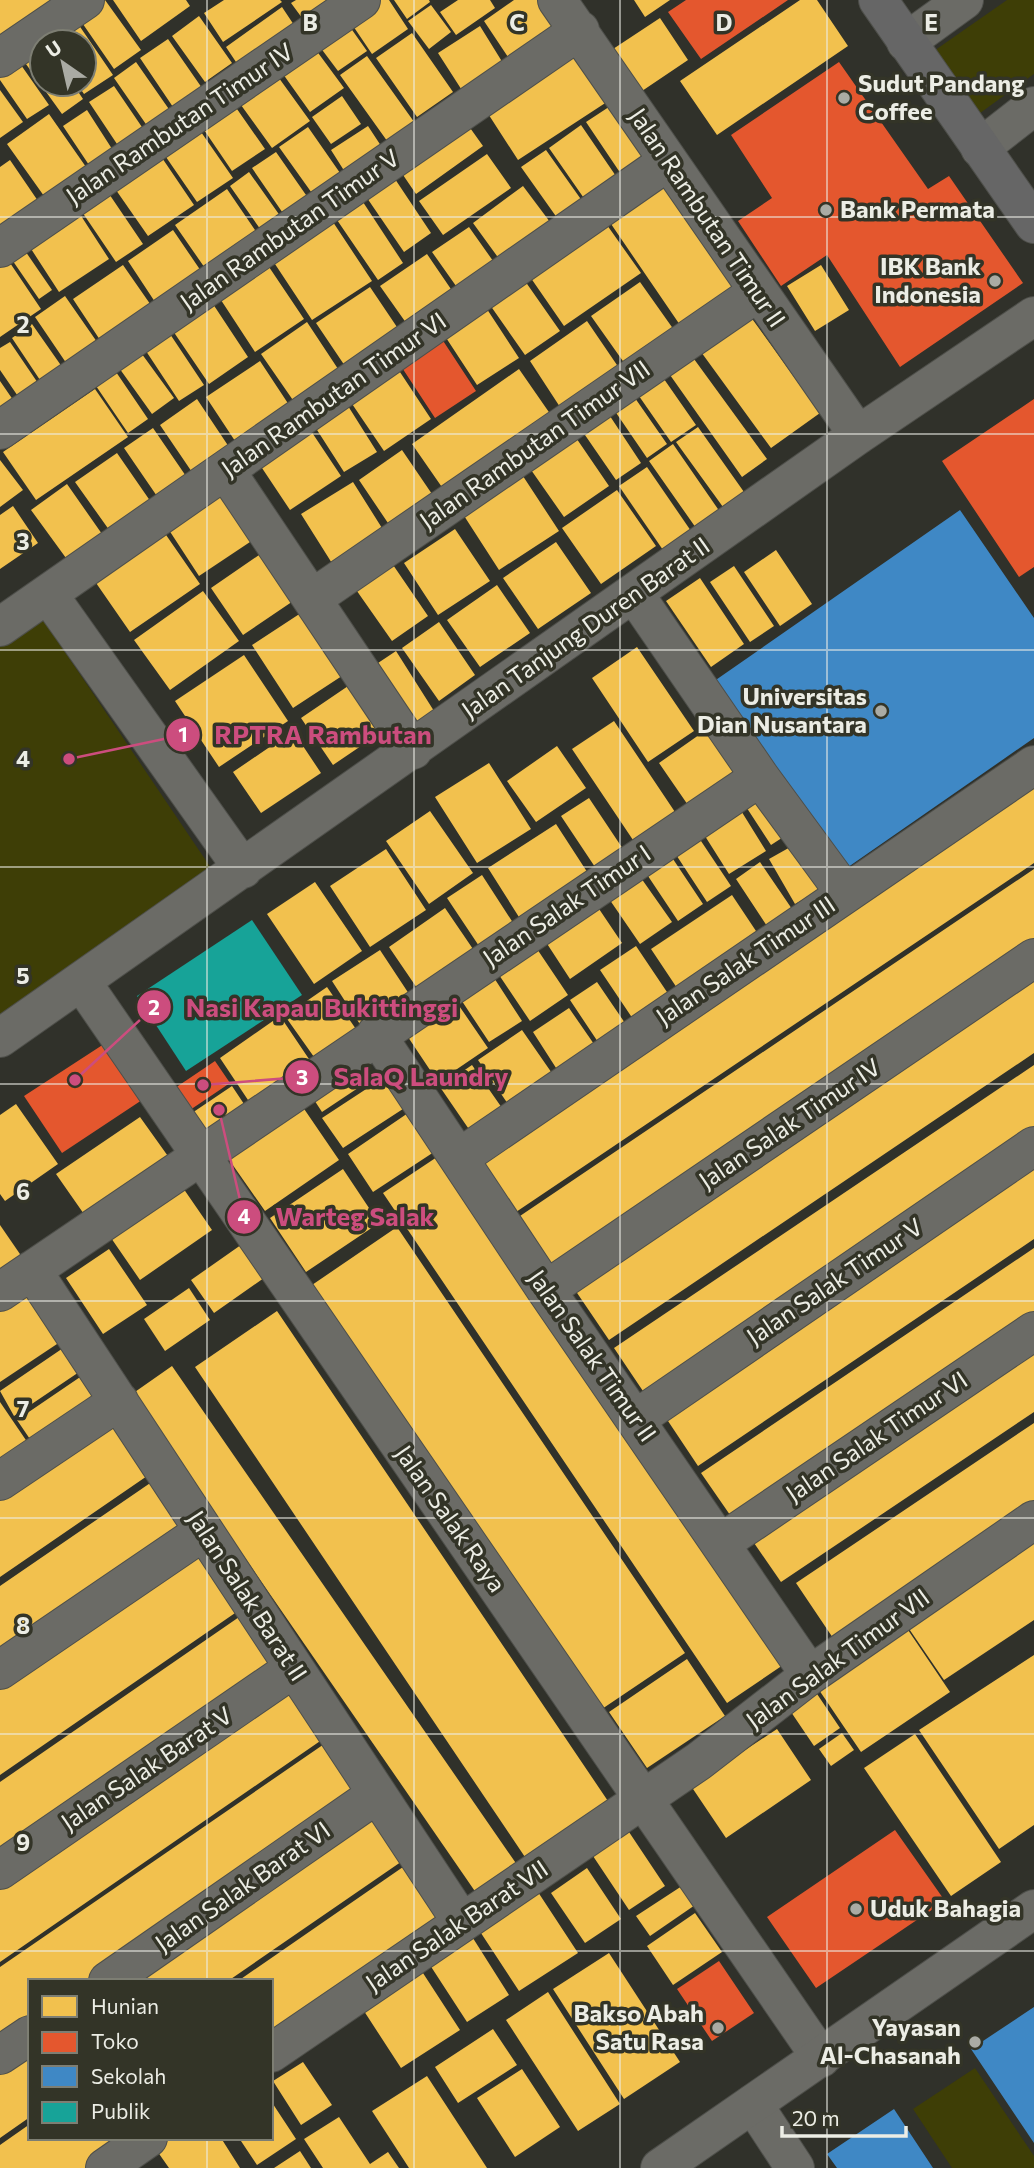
<svg xmlns="http://www.w3.org/2000/svg" width="1034" height="2168" viewBox="0 0 1034 2168" font-family="Commissioner,sans-serif">
<rect width="100%" height="100%" fill="#30312a"/>
<path fill="#3e3e06" d="M1007,0H1034V74L976,116L931,53Z
M42,618L213,871L0,1015V646Z
M975,2068L1034,2156V2168H952L913,2109Z"/>
<path fill="#f2c14e" d="M0,0H60L0,40Z
M96,0H105L141,50L114,69L76,14Z
M113,0H186L190,6L141,41Z
M224,0H280L282,2L223,42L204,13Z
M296,0H344L308,26L291,3Z
M372,0H389L408,29L372,54L347,17Z
M394,0H429L430,2L407,19Z
M458,0H490L495,8L456,35L440,12Z
M514,0H541L563,32L514,66L484,21Z
M634,0H670L645,17Z
M800,0H817L848,46L717,135L680,81Z
M431,5L451,32L429,49L408,21Z
M282,7L296,28L240,68L226,47Z
M72,15L113,75L84,94L77,84H84V42H48Z
M199,16L232,63L205,82L172,36Z
M660,18L688,60L642,91L613,49Z
M480,26L506,68L465,95L438,53Z
M350,27L367,51L338,71L320,47Z
M412,33L453,92L417,117L376,58Z
M168,39L202,88L173,107L140,58Z
M42,41V84H73L83,99L62,114L18,53Z
M582,45L616,96L518,160L485,109Z
M316,50L344,88L310,112L283,74Z
M14,55L49,105L27,119L0,80V65Z
M367,56L417,126L390,145L340,75Z
M136,62L173,115L150,130L114,78Z
M271,67L310,121L272,148L233,94Z
M114,86L146,133L121,150L89,102Z
M0,90L23,122L0,138Z
M342,96L361,124L331,144L312,117Z
M230,99L265,149L232,171L198,121Z
M618,101L654,156L623,177L586,122Z
M87,110L114,152L91,168L63,126Z
M49,114L86,167L44,196L7,144Z
M192,119L233,178L197,202L157,144Z
M468,125L483,146L416,194L401,172Z
M581,125L620,182L588,204L549,148Z
M368,126L387,155L350,180L331,150Z
M308,127L347,183L319,203L279,147Z
M156,149L194,205L148,236L109,180Z
M546,150L585,205L560,222L521,167Z
M276,152L313,205L289,222L252,168Z
M487,154L511,188L443,235L419,201Z
M10,160L38,201L0,227V167Z
M249,172L283,220L263,233L230,186Z
M393,176L431,233L404,252L365,195Z
M672,178L742,283L680,325L609,221Z
M101,182L143,244L116,262L74,200Z
M523,186L556,230L505,267L473,223Z
M227,189L259,236L207,271L175,225Z
M361,199L403,263L378,280L335,217Z
M74,205L109,259L59,292L24,238Z
M602,218L641,273L564,326L526,271Z
M333,222L372,281L312,320L273,261Z
M469,227L498,268L461,293L432,252Z
M173,230L203,274L157,305L128,261Z
M19,242L52,290L39,299L6,251Z
M2,251L41,309L0,337V253Z
M427,254L455,295L409,327L380,286Z
M267,264L304,319L255,352L219,297Z
M123,265L155,311L104,346L73,299Z
M821,265L849,310L815,331L787,286Z
M518,271L560,331L525,355L483,295Z
M640,282L674,330L625,364L591,316Z
M370,287L401,333L347,369L316,323Z
M65,296L104,352L73,373L35,317Z
M481,300L519,358L477,385L439,327Z
M211,301L248,357L209,384L171,328Z
M745,309L820,413L771,448L696,345Z
M587,321L619,368L560,407L530,361Z
M307,322L342,375L297,406L261,354Z
M32,324L67,374L46,389L12,338Z
M168,331L204,385L179,401L144,348Z
M10,342L44,392L24,405L0,370V348Z
M686,348L767,459L742,477L663,365Z
M139,350L174,398L152,414L117,365Z
M260,361L293,411L239,447L206,397Z
M394,363L431,419L384,451L346,395Z
M114,369L148,419L128,433L94,383Z
M519,369L553,418L446,493L412,444Z
M657,369L696,425L671,442L632,386Z
M0,381L20,410L0,422Z
M628,388L667,444L647,458L608,401Z
M95,389L128,437L36,500L3,452Z
M343,398L377,452L344,472L310,419Z
M197,399L233,453L196,478L160,425Z
M602,404L641,463L616,480L576,422Z
M307,425L341,476L290,510L256,459Z
M568,426L609,486L564,517L522,457Z
M698,427L744,492L723,507L676,442Z
M153,428L190,482L161,502L124,448Z
M673,444L720,512L696,528L649,461Z
M402,450L434,497L390,526L359,480Z
M117,453L153,505L112,534L75,482Z
M0,460L23,490L0,507Z
M647,467L691,531L663,550L619,486Z
M519,470L559,531L499,570L459,508Z
M353,482L387,536L335,568L301,514Z
M67,484L109,544L74,569L31,510Z
M227,488L259,536L199,576L167,527Z
M617,490L656,546L601,584L562,528Z
M13,506L38,543L0,569V515Z
M455,529L490,581L438,615L404,563Z
M164,532L200,584L130,632L94,580Z
M556,542L591,593L538,629L503,578Z
M272,546L305,593L243,635L211,588Z
M776,550L812,604L780,626L744,572Z
M389,559L428,616L392,641L352,584Z
M734,566L774,626L750,642L710,582Z
M700,578L744,644L711,667L666,601Z
M497,585L530,633L480,667L447,620Z
M203,591L239,641L170,690L134,640Z
M307,609L348,672L293,708L252,645Z
M439,622L475,675L439,701L402,648Z
M637,647L694,731L648,762L592,678Z
M396,651L434,711L416,722L378,663Z
M244,655L288,721L219,767L175,701Z
M354,682L386,729L333,765L301,718Z
M614,721L677,815L635,843L572,749Z
M716,723L748,768L690,808L659,763Z
M293,731L321,773L261,813L233,772Z
M557,746L586,788L536,822L507,781Z
M489,763L531,829L477,863L435,797Z
M1034,777V863L516,1212L476,1153Z
M759,783L791,832L771,845L739,796Z
M589,798L625,852L597,870L561,816Z
M735,801L766,851L729,874L698,825Z
M430,811L473,873L429,904L386,841Z
M556,824L593,881L524,925L488,868Z
M693,829L731,886L707,902L669,844Z
M801,841L827,886L795,904L769,859Z
M665,847L703,904L678,921L640,864Z
M386,849L426,910L370,947L330,886Z
M760,862L792,909L767,926L736,879Z
M634,868L672,922L640,944L603,890Z
M1034,869V944L554,1267L520,1216Z
M482,875L517,929L483,952L447,898Z
M315,882L362,951L314,984L267,914Z
M732,895L758,934L677,988L651,949Z
M593,900L622,943L570,979L542,936Z
M445,908L475,952L419,991L389,947Z
M531,940L568,995L530,1021L493,966Z
M636,946L671,998L635,1022L600,970Z
M380,950L413,1000L365,1032L332,981Z
M487,967L522,1021L489,1042L454,989Z
M1034,972V1053L609,1340L571,1284Z
M597,982L627,1026L600,1045L570,1000Z
M327,987L360,1035L319,1064L285,1016Z
M451,994L488,1048L438,1082L402,1028Z
M569,1008L596,1047L558,1071L533,1032Z
M280,1016L313,1065L252,1106L220,1058Z
M522,1030L556,1079L512,1110L478,1060Z
M357,1055L373,1078L322,1112L307,1089Z
M472,1065L509,1118L477,1141L440,1087Z
M1034,1065V1141L649,1400L614,1348Z
M386,1076L406,1107L343,1148L322,1118Z
M232,1086L246,1107L206,1134L192,1113Z
M298,1100L339,1160L265,1211L223,1151Z
M16,1104L58,1164L5,1201L0,1194V1115Z
M411,1111L437,1150L373,1192L348,1154Z
M140,1117L170,1159L86,1217L56,1174Z
M440,1155L783,1665L727,1703L383,1193Z
M1034,1161V1239L698,1466L662,1412Z
M343,1169L379,1223L306,1272L270,1218Z
M181,1185L212,1230L140,1280L109,1235Z
M0,1225L22,1257L0,1272Z
M397,1227L685,1653L599,1711L312,1285Z
M248,1240L271,1273L214,1313L191,1280Z
M1034,1248V1325L737,1525L701,1473Z
M109,1249L147,1305L103,1334L66,1278Z
M34,1277L72,1334L0,1382V1300Z
M189,1288L210,1320L165,1351L144,1319Z
M277,1311L614,1810L531,1866L195,1367Z
M69,1344L85,1368L14,1416L0,1391Z
M1034,1350V1412L781,1582L752,1540Z
M172,1366L522,1872L481,1900L132,1394Z
M89,1371L106,1396L34,1445L17,1420Z
M0,1402L34,1452L0,1474Z
M113,1421L150,1474L0,1577V1499Z
M1034,1423V1502L833,1638L796,1583Z
M159,1477L193,1527L0,1660V1586Z
M1034,1532V1620L944,1680L903,1620Z
M194,1547L238,1611L0,1775V1681Z
M242,1615L278,1667L0,1859V1782Z
M906,1627L950,1692L861,1752L817,1687Z
M1034,1655V1825L999,1849L919,1730Z
M687,1659L725,1716L647,1768L609,1712Z
M287,1682L326,1737L0,1962V1880Z
M815,1691L840,1728L814,1746L789,1709Z
M777,1729L811,1780L726,1838L691,1786Z
M842,1733L854,1750L831,1766L819,1749Z
M915,1734L1001,1862L951,1896L864,1768Z
M330,1740L367,1794L97,1981H30V2027L0,2048V1967Z
M377,1807L411,1855L228,1981H124Z
M627,1829L665,1886L629,1910L591,1853Z
M416,1858L458,1919L271,2047V1981H238Z
M587,1868L621,1919L585,1943L551,1893Z
M685,1884L698,1903L650,1936L636,1916Z
M538,1892L578,1953L519,1991L479,1930Z
M695,1913L722,1952L673,1985L647,1946Z
M471,1935L509,1995L467,2022L428,1962Z
M609,1953L680,2062L624,2099L553,1989Z
M421,1970L460,2030L401,2068L362,2008Z
M548,1992L620,2104L578,2131L506,2020Z
M493,2029L517,2065L458,2103L435,2067Z
M30,2046V2117L0,2138V2066Z
M303,2062L332,2105L301,2125L273,2081Z
M522,2069L560,2127L515,2157L477,2098Z
M427,2076L487,2168H409L372,2111Z
M271,2101L296,2139L257,2165L239,2138H271Z
M339,2117L370,2164L388,2152L399,2168H323L304,2139Z
M30,2124V2138H139L96,2168H0V2145Z
M170,2138H221L240,2168H169L155,2148Z
M300,2151L311,2168H274Z"/>
<path fill="#e4572e" d="M686,0H788L701,59L668,12Z
M839,62L928,189L949,176L1023,283L900,367L827,255L781,286L738,221L772,198L731,135Z
M436,330L476,391L435,418L395,357Z
M1034,399V567L1019,577L942,461Z
M104,1044L142,1100L62,1153L24,1096Z
M215,1061L230,1083L190,1110L175,1088Z
M895,1830L945,1901L816,1988L767,1917Z
M719,1961L754,2013L712,2041L677,1989Z"/>
<path fill="#3f88c5" d="M960,510L1034,618V738L841,872L710,684Z
M1034,2007V2143L971,2049Z
M894,2109L933,2168H837L827,2154Z"/>
<path fill="#17a398" d="M252,920L302,995L186,1071L137,996Z"/>
<g fill="none" stroke-linecap="round" stroke-linejoin="round">
<g stroke="#4e4f4a" stroke-width="40">
<path id="minor" d="M557,0L858,435
M906,42L964,0
M0,58L85,0
M980,148L1034,106
M0,248L361,0
M0,430L580,30
M226,471L413,750
M48,594L243,869
M635,595L760,777L845,893
M313,598L758,292
M0,627L667,162
M81,981L821,2058
M376,1034L546,1290L810,1675
M0,1038L858,435L1034,316
M459,1158L1034,765
M32,1270L461,1921
M546,1290L1034,958
M0,1292L760,777
M636,1419L1034,1146
M0,1481L119,1401
M721,1543L1034,1331
M0,1670L204,1531
M0,1870L294,1668
M108,1981L377,1794
M271,2053L699,1761L810,1675L1034,1520
M0,2055L30,2035
M753,2104L795,2168
M105,2168L148,2138"/>
</g>
<g stroke="#4e4f4a" stroke-width="40">
<path id="tertiary" d="M660,2168L1034,1909"/>
</g>
<g stroke="#4e4f4a" stroke-width="40">
<path id="primary" d="M878,0L1034,224"/>
</g>
<use href="#minor" stroke="#6b6b66" stroke-width="38"/>
<use href="#tertiary" stroke="#6b6b66" stroke-width="38"/>
<use href="#primary" stroke="#666" stroke-width="38"/>
</g>
<path fill="none" stroke="#ecede5" stroke-width="2" stroke-opacity="0.55" d="M207,0V1981M414,0V2168M620,0V2168M827,0V2168M0,217H1034M0,434H1034M0,650H1034M0,867H1034M0,1084H1034M0,1301H1034M0,1518H1034M0,1734H1034M0,1951H1034M207,2138V2168"/>
<g fill="#aaaba4" stroke="#333427" stroke-width="2.5">
<circle cx="844" cy="98" r="7"/>
<circle cx="826" cy="210" r="7"/>
<circle cx="995" cy="281" r="7"/>
<circle cx="881" cy="711" r="7"/>
<circle cx="856" cy="1909" r="7"/>
<circle cx="718" cy="2028" r="7"/>
<circle cx="975" cy="2042" r="7"/>
</g>
<g text-anchor="middle" stroke-width="7" stroke-linejoin="round" paint-order="stroke">
<g font-size="24" font-weight="bold" fill="#ecede5" stroke="#333427" text-anchor="end">
<text x="858" y="92" text-anchor="start">Sudut Pandang<tspan x="858" dy="28">Coffee</tspan></text>
<text x="840" y="218" text-anchor="start">Bank Permata</text>
<text x="981" y="275">IBK Bank<tspan x="981" dy="28">Indonesia</tspan></text>
<text x="867" y="705">Universitas<tspan x="867" dy="28">Dian Nusantara</tspan></text>
<text x="870" y="1917" text-anchor="start">Uduk Bahagia</text>
<text x="704" y="2022">Bakso Abah<tspan x="704" dy="28">Satu Rasa</tspan></text>
<text x="961" y="2036">Yayasan<tspan x="961" dy="28">Al-Chasanah</tspan></text>
</g>
<g font-size="24" fill="#ecede5" stroke="#333427">
<text transform="translate(180 124) rotate(-34)" y="8">Jalan Rambutan Timur IV</text>
<text transform="translate(707 218) rotate(56)" y="8">Jalan Rambutan Timur II</text>
<text transform="translate(290 230) rotate(-35)" y="8">Jalan Rambutan Timur V</text>
<text transform="translate(334 395) rotate(-35)" y="8">Jalan Rambutan Timur VI</text>
<text transform="translate(535 445) rotate(-35)" y="8">Jalan Rambutan Timur VII</text>
<text transform="translate(586 628) rotate(-35)" y="8">Jalan Tanjung Duren Barat II</text>
<text transform="translate(567 906) rotate(-34)" y="8">Jalan Salak Timur I</text>
<text transform="translate(746 961) rotate(-34)" y="8">Jalan Salak Timur III</text>
<text transform="translate(790 1124) rotate(-34)" y="8">Jalan Salak Timur IV</text>
<text transform="translate(835 1282) rotate(-34)" y="8">Jalan Salak Timur V</text>
<text transform="translate(592 1356) rotate(55)" y="8">Jalan Salak Timur II</text>
<text transform="translate(877 1437) rotate(-34)" y="8">Jalan Salak Timur VI</text>
<text transform="translate(450 1519) rotate(55)" y="8">Jalan Salak Raya</text>
<text transform="translate(247 1596) rotate(57)" y="8">Jalan Salak Barat II</text>
<text transform="translate(838 1659) rotate(-36)" y="8">Jalan Salak Timur VII</text>
<text transform="translate(147 1769) rotate(-34)" y="8">Jalan Salak Barat V</text>
<text transform="translate(243 1887) rotate(-35)" y="8">Jalan Salak Barat VI</text>
<text transform="translate(457 1926) rotate(-34)" y="8">Jalan Salak Barat VII</text>
</g>
</g>
<g font-size="23" text-anchor="middle" font-weight="bold" fill="#ecede5" stroke="#333427" stroke-width="7" stroke-linejoin="round" paint-order="stroke">
<text x="310" y="31">B</text>
<text x="517" y="31">C</text>
<text x="724" y="31">D</text>
<text x="931" y="31">E</text>
<text x="23" y="333">2</text>
<text x="23" y="550">3</text>
<text x="23" y="767">4</text>
<text x="23" y="984">5</text>
<text x="23" y="1200">6</text>
<text x="23" y="1417">7</text>
<text x="23" y="1634">8</text>
<text x="23" y="1851">9</text>
</g>
<path fill="none" stroke="#cc4d7e" stroke-width="2.5" d="M69 759L183 735M75 1080L154 1007M203 1085L302 1077M219 1110L244 1217"/>
<g fill="#cc4d7e" stroke="#333427" stroke-width="2.5">
<circle cx="69" cy="759" r="7"/>
<circle cx="75" cy="1080" r="7"/>
<circle cx="203" cy="1085" r="7"/>
<circle cx="219" cy="1110" r="7"/>
<circle cx="183" cy="735" r="18"/>
<circle cx="154" cy="1007" r="18"/>
<circle cx="302" cy="1077" r="18"/>
<circle cx="244" cy="1217" r="18"/>
</g>
<g font-size="21" text-anchor="middle" font-weight="bold" fill="#fff">
<text x="183" y="742">1</text>
<text x="154" y="1015">2</text>
<text x="302" y="1085">3</text>
<text x="244" y="1224">4</text>
</g>
<g font-size="26" text-anchor="middle" font-weight="bold" fill="#cc4d7e" stroke="#333427" stroke-width="7" stroke-linejoin="round" paint-order="stroke">
<text x="323" y="744">RPTRA Rambutan</text>
<text x="322" y="1017">Nasi Kapau Bukittinggi</text>
<text x="421" y="1086">SalaQ Laundry</text>
<text x="355" y="1226">Warteg Salak</text>
</g>
<rect x="28" y="1979" width="245" height="161" fill="#333427" stroke="#7d7e73" stroke-width="2"/>
<rect x="42" y="1996" width="35" height="21" fill="#f2c14e" stroke="#7d7e73" stroke-width="2"/>
<text x="91" y="2014" font-size="21" fill="#ecede5">Hunian</text>
<rect x="42" y="2032" width="35" height="21" fill="#e4572e" stroke="#7d7e73" stroke-width="2"/>
<text x="91" y="2049" font-size="21" fill="#ecede5">Toko</text>
<rect x="42" y="2066" width="35" height="21" fill="#3f88c5" stroke="#7d7e73" stroke-width="2"/>
<text x="91" y="2084" font-size="21" fill="#ecede5">Sekolah</text>
<rect x="42" y="2102" width="35" height="21" fill="#17a398" stroke="#7d7e73" stroke-width="2"/>
<text x="91" y="2119" font-size="21" fill="#ecede5">Publik</text>
<g transform="translate(63 63) rotate(326)"><circle r="33" fill="#333427" stroke="#7d7e73" stroke-width="2"/>
<path d="M0-5L12 26L0 18L-12 26Z" fill="#aaaba4"/>
<text y="-10" font-size="19" font-weight="bold" text-anchor="middle" fill="#ecede5">U</text>
</g>
<path d="M782 2126v10h124v-10" fill="none" stroke="#ecede5" stroke-width="3.5"/>
<text x="792" y="2126" font-size="21" fill="#ecede5" stroke="#333427" stroke-width="5" paint-order="stroke">20 m</text>
</svg>
